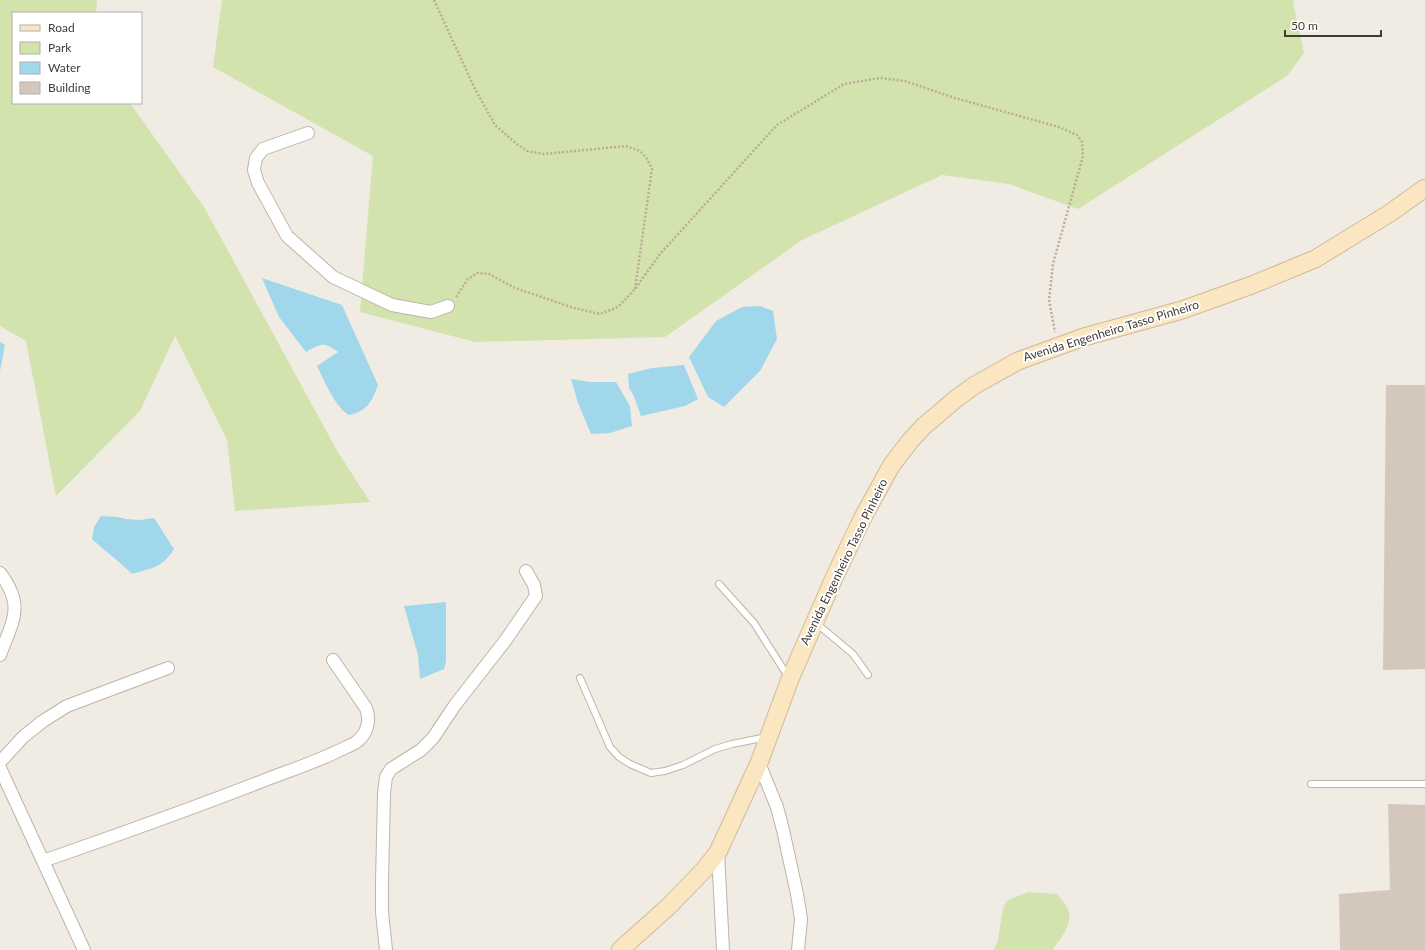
<svg xmlns="http://www.w3.org/2000/svg" width="1425" height="950" font-family="Lato,sans-serif">
	<style>
		.green { fill: #d2e3ad }
		.water { fill: #a1d7eb }
		.building { fill: #d4c8bc }
		.lines { fill: none; stroke-linecap: round; stroke-linejoin: round }
		.service-casing { stroke: #beb4a9; stroke-width: 8 }
		.minor-casing { stroke: #beb4a9; stroke-width: 14 }
		.secondary-casing { stroke: #d1ba97; stroke-width: 19 }
		.path { stroke: #bcab98; stroke-width: 2.5; stroke-dasharray: 2 2; stroke-linecap: butt }
		.service { stroke: #fff; stroke-width: 6 }
		.minor { stroke: #fff; stroke-width: 12 }
		.secondary { stroke: #fbe6c2; stroke-width: 17 }
		.labels { text-anchor: middle; stroke-width: 4; stroke-linejoin: round; paint-order: stroke }
		.street-label { font-size: 12px; fill: #423a34; stroke: #fff }
	</style>
	<rect width="100%" height="100%" fill="#f0ebe3"/>
	<path class="green" d="M0 0H97L96 13H13V103H130L204 207 336 449 370 502 235 511 227 440 175 336 140 411 56 496 26 341 0 326Z
		M222 0H1294L1293 2 1304 53 1287 76 1078 209 1009 184 942 175 802 240 665 337 475 342 360 312 373 156 213 67Z
		M1028 892 1057 894C1060 898 1065 902 1067 907 1075 923 1061 937 1053 950H994L998 940 1003 908 1008 900Z"/>
	<path class="water" d="M262 278 342 305 378 385C372 402 367 411 349 415 335 407 324 380 317 366L338 352C323 341 321 344 306 352L279 317Z
		M760 306 773 311 777 339 760 371 724 407 708 397 689 357 716 321 742 307Z
		M0 342 5 345 0 371Z
		M684 365 698 399 685 406 641 416 633 394 629 388 628 374 652 368Z
		M571 379 590 382H616L630 406 632 426 610 433 591 434 578 403Z
		M101 516 117 517 126 519 140 520 154 518 174 549C162 568 152 568 132 574 119 561 105 551 92 539L94 527Z
		M446 602V661L444 669 420 679 418 655 404 606Z"/>
	<path class="building" d="M1386 385H1425V669L1383 670Z
		M1388 804 1425 805V950H1340L1339 894 1390 890Z"/>
	<g class="lines">
		<defs>
			<path id="service" d="M719 584 754 623 789 678
				M816 623 853 654 868 675
				M580 678 610 747 619 757 630 764 651 773 665 771 683 765 715 749 732 744 767 737
				M1311 784H1425"/>
			<path id="minor" d="M308 133 263 149 256 158 254 170 258 183 287 236 333 277 392 305 431 312 448 306
				M0 573C25 606 13 620 0 655
				M0 762 23 737 43 721 67 706 168 668
				M759 763 777 807 783 830 797 894 801 919 798 950
				M0 768 84 950
				M718 852 723 950
				M43 861C115 836 188 810 260 782 285 772 311 764 336 752 342 749 349 746 355 743 367 735 371 721 366 708L333 660
				M386 950 382 912V882L384 793 386 777 391 769 421 750 433 738 455 705 505 641 536 596 534 585 526 571"/>
			<path id="secondary" d="M620 950 668 907 704 870 718 852 759 763 790 679 834 578 862 519 891 466 910 441 924 426 957 398 975 385 1018 361 1084 337 1182 310 1252 285 1315 259 1390 213 1425 188"/>
		</defs>
		<use href="#service" class="service-casing"/>
		<use href="#minor" class="minor-casing"/>
		<use href="#secondary" class="secondary-casing"/>
		<path class="path" d="M434 0 475 89 495 125 517 144 527 151 544 154 626 146 640 151 647 159 652 169 635 289
			M456 297 468 279 477 273 489 274 515 288 574 308 600 314 618 307 635 289 660 254 777 125 844 84 880 78 905 81 955 98 1059 127 1077 135 1082 142 1083 156 1053 264 1049 300 1055 332"/>
		<use href="#service" class="service"/>
		<use href="#minor" class="minor"/>
		<use href="#secondary" class="secondary"/>
	</g>
	<g class="labels">
		<g class="street-label">
			<text transform="translate(1111 331) rotate(-17)" y="4">Avenida Engenheiro Tasso Pinheiro</text>
			<text transform="translate(844 562) rotate(-64)" y="4">Avenida Engenheiro Tasso Pinheiro</text>
		</g>
	</g>
	<rect x="12" y="12" width="130" height="92" fill="#ffffff" stroke="#b3b0ae"/>
	<rect x="20" y="25" width="20" height="6" fill="#fbe6c2" stroke="#b3b0ae"/>
	<text x="48" y="32" font-size="12" fill="#423a34">Road</text>
	<rect x="20" y="42" width="20" height="12" fill="#d2e3ad" stroke="#b3b0ae"/>
	<text x="48" y="52" font-size="12" fill="#423a34">Park</text>
	<rect x="20" y="62" width="20" height="12" fill="#a1d7eb" stroke="#b3b0ae"/>
	<text x="48" y="72" font-size="12" fill="#423a34">Water</text>
	<rect x="20" y="82" width="20" height="12" fill="#d4c8bc" stroke="#b3b0ae"/>
	<text x="48" y="92" font-size="12" fill="#423a34">Building</text>
	<path d="M1285 30v6h96v-6" fill="none" stroke="#423a34" stroke-width="2"/>
	<text x="1291" y="30" font-size="12" fill="#423a34" stroke="#ffffff" stroke-width="3" paint-order="stroke">50 m</text>
</svg>
